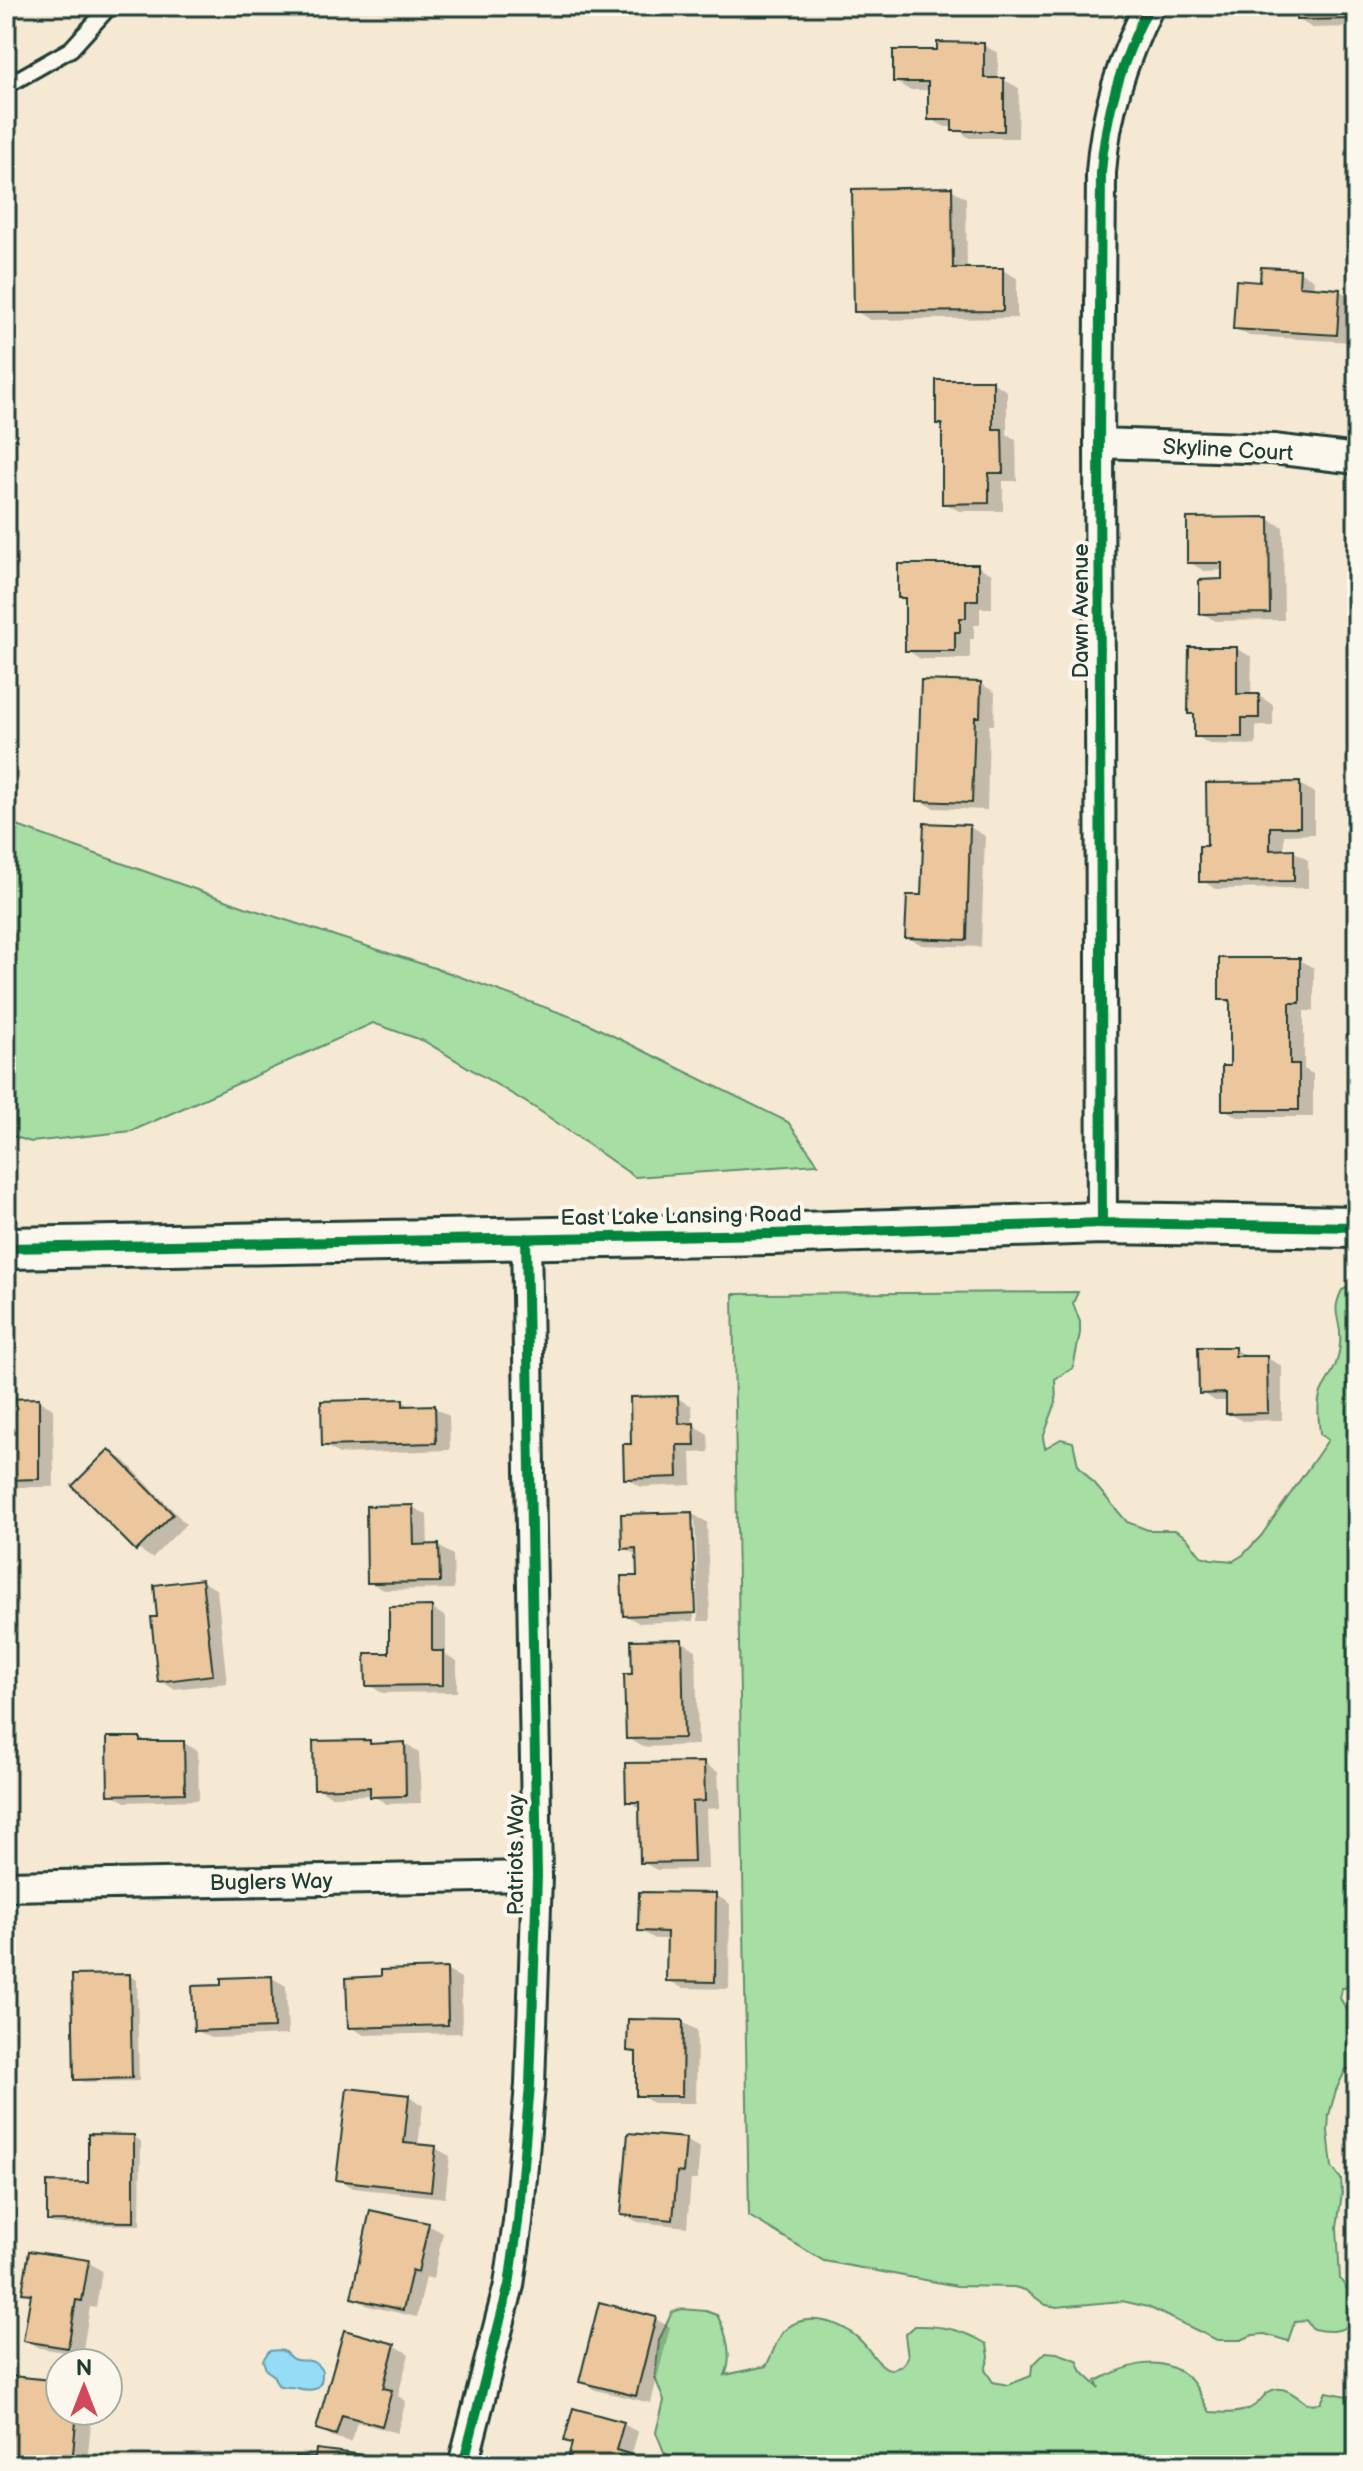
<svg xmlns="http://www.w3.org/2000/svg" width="1363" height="2471" font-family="'Balsamiq Sans',sans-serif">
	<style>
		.green { fill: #a6dea3; stroke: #628e6c; stroke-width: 2 }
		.water { fill: #95dcf7; stroke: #669ca9; stroke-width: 2 }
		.shadow { fill: #0003 }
		.building { fill: #ecc79d; stroke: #1f3d34; stroke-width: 2 }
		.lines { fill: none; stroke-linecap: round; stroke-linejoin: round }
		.service-casing { stroke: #1f3d34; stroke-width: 20 }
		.minor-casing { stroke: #1f3d34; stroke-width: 34 }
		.secondary-casing { stroke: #1f3d34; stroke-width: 46 }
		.service { stroke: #fbf7ec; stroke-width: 14 }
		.minor { stroke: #fbf7ec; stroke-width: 28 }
		.secondary { stroke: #fbf7ec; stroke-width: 40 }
		.cycleway-casing { stroke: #fbf7ec; stroke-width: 15 }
		.cycleway { stroke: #00873e; stroke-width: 10 }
		.labels { text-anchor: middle; stroke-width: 8; stroke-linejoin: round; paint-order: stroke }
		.street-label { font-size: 22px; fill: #1f3d34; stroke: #fbf7ec }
	</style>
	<rect width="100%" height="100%" fill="#f6e9d4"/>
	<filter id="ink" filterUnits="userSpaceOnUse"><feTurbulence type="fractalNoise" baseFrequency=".0125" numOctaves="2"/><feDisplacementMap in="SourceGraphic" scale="16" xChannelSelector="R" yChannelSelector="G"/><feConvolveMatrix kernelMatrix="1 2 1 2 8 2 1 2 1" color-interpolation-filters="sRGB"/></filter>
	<g filter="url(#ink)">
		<path class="green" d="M6 822 245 907 444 971 583 1021 788 1122 818 1164 635 1177 537 1109 424 1041 373 1023 132 1131 31 1142 6 1134Z
			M1357 1283V1987L1342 1988 1340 1998 1357 2027V2070L1346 2069 1336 2090 1329 2115 1328 2131 1332 2167 1341 2179 1342 2193 1337 2227 1340 2279 1354 2298 1357 2320C1343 2332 1331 2333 1313 2329L1306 2320 1295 2321 1288 2341 1265 2334 1253 2335 1241 2340H1217L1148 2307 1122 2301 1057 2307 1046 2305 1025 2290 1014 2287 957 2286 824 2261 749 2216 733 1294 1078 1292 1073 1303 1080 1322V1333L1073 1368 1055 1379 1056 1402 1043 1438 1045 1448 1061 1439 1073 1442 1078 1465 1127 1522 1148 1530H1175L1186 1537 1201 1556 1211 1559 1233 1561 1243 1555 1261 1536 1328 1440 1320 1434C1319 1421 1316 1402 1322 1390 1332 1372 1338 1366 1340 1344 1343 1318 1329 1316 1342 1290Z
			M682 2309 706 2311 717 2315C727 2333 733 2358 725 2375L766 2366C772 2356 776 2341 783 2332 804 2309 843 2322 861 2341 872 2352 877 2365 891 2370L902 2366 908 2357 905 2335 915 2326C942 2325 963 2330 987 2344L989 2357 985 2370 993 2382 1008 2385 1031 2376 1032 2366 1046 2352 1057 2353 1077 2360 1082 2372 1099 2388 1096 2381C1128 2365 1161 2352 1190 2379 1199 2388 1202 2401 1210 2412 1222 2413 1236 2414 1248 2409 1254 2407 1259 2402 1263 2397 1278 2380 1293 2393 1307 2404L1321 2403 1326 2392 1357 2398V2465H677L664 2452 656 2432 664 2401 655 2377 659 2340 672 2312Z"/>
		<path class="water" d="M280 2350 286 2352C297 2370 309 2350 322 2371 323 2391 312 2392 297 2388 290 2386 284 2388 278 2385L273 2375 266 2370 263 2360 269 2351Z"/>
		<path class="shadow" d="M1297 6H1357V27L1312 28 1298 19Z
			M983 45 998 53V80H1004L1019 88 1018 138H969L954 127H945L930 119V90H909L895 81 939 52Z
			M951 189 966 198 967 270H1002L1017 278V318L870 320 856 311Z
			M1299 271 1314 280 1313 289 1340 291 1354 299 1352 342 1249 336 1235 328 1262 284Z
			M992 382 1007 391V434L1016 440 1017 481H1003V511H959L944 503V426L938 423Z
			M1268 519 1283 527 1284 620 1216 621 1201 613 1224 581V570L1204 571 1189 562Z
			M977 566 992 574V608H980V625H974V639H970V659H921L907 650V601L900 597Z
			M1237 649 1252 657 1251 696H1259L1273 705V726H1256V745L1210 744 1196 736V715L1190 712Z
			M981 684 995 692 994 725H989L987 810 934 808 919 800Z
			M1299 784 1314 792V834L1284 835V852L1293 851 1308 860V888L1216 889 1201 880 1209 848Z
			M970 827 985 836 981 947 922 945 907 937 923 897Z
			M1299 960 1314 968V1011H1304V1069L1313 1074V1117H1238L1224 1109 1232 1068V1005L1221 999Z
			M1235 1349 1250 1358H1267L1282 1366V1420L1243 1421 1228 1413V1401H1215L1201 1392Z
			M677 1398 692 1406 693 1425 708 1434 709 1452 691 1453 692 1485 641 1487 626 1478 633 1446Z
			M38 1400 53 1409 54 1487H6V1401Z
			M402 1401 414 1408 434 1407 449 1416 450 1450 339 1454 324 1445Z
			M109 1452 124 1460 186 1524 152 1558 138 1549Z
			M413 1507 427 1515 428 1547 438 1546 453 1555 454 1589 384 1590 369 1582Z
			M692 1514 707 1522 710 1621H698L695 1520H691L694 1621 639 1623 625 1615 639 1578 638 1556 624 1548Z
			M202 1581 217 1590 227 1683 174 1689 160 1681V1619Z
			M431 1608 446 1617V1655L457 1661V1692L382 1693 368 1684Z
			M681 1641 696 1650 698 1745 643 1747 628 1738 634 1676Z
			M140 1739 148 1743H184L198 1751 199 1800 125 1802 110 1793Z
			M370 1742 376 1745 405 1744 419 1753 421 1803 387 1804 371 1795 331 1796 316 1787Z
			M704 1764 718 1772 720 1808 706 1809 708 1869 657 1870 642 1862 641 1809 628 1801Z
			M716 1895 730 1904 729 1989 682 1988 668 1980 669 1939H655L640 1930Z
			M446 1970 461 1978 462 2033 364 2035 350 2027Z
			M130 1976 137 1980 139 2081 83 2082 76 2078Z
			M272 1978 286 1986 288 2035 211 2038 196 2030Z
			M682 2022 697 2030 696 2103H653L638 2094V2055L629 2050Z
			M409 2096 423 2105 418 2146 435 2148 450 2156 445 2198 353 2188 339 2179Z
			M134 2137 141 2141 140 2225 56 2224 49 2220 90 2185Z
			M685 2140 700 2148 697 2180H691L687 2227 638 2222 623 2214Z
			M428 2225 443 2233 433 2279 426 2277 417 2317 368 2306 353 2297Z
			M88 2262 102 2271 96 2308 90 2307 82 2355 40 2348 25 2340 32 2297 25 2292Z
			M655 2319 670 2327 651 2403 595 2390 581 2381Z
			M394 2345 409 2354 398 2396 406 2401 397 2433 357 2422 351 2442 333 2437 319 2428Z
			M60 2383V2411L92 2412 87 2465H20L7 2457Z
			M623 2424 638 2432 631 2457 650 2465H568Z
			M371 2458 384 2465H295L317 2460Z
			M1132 2462H1150L1155 2465H1132Z"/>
		<path class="building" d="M1295 6H1357V19L1296 20Z
			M937 42 984 43V78H1004V131H952V120H928V82H893V50H937Z
			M952 187 953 268H1003V311L854 312 852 189Z
			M1261 267 1300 269 1299 286 1340 289 1337 335 1233 329 1236 280 1260 282Z
			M936 380H993V429H1002L1003 473H989V503L942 504V424H936Z
			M1269 517 1270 613 1199 614V580L1222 579V563H1187V518Z
			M898 564H978V600H966V618H960V632H955V651H905V598H898Z
			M1189 647H1237V694H1259V718H1242V737H1194V714H1188Z
			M921 680 981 682 980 717H975L972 803 917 801Z
			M1300 782V827H1270V850L1294 849V881L1199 882V846H1207L1206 783Z
			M924 823 970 825 967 940 905 938 907 895H921Z
			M1219 958H1300V1003H1290V1064H1299V1110H1222V1066H1230V1000H1219Z
			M1198 1347H1235V1356H1267L1268 1413 1226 1414V1393L1199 1394Z
			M678 1396 679 1424 694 1423 695 1445H677L678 1477 624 1479 623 1444H631L630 1397Z
			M39 1398V1479L6 1480V1399Z
			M403 1399V1406L435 1405 436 1443 322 1446 321 1401Z
			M109 1449 173 1514 136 1551 72 1486Z
			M413 1505 414 1545 439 1544 440 1582 367 1583 366 1506Z
			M692 1512 696 1613 623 1616 621 1576H637L636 1548 622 1549 621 1514Z
			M202 1579 213 1675 158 1682 151 1617H157L154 1585Z
			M432 1606V1651H443V1685L366 1686 365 1653H389V1607Z
			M682 1639 684 1738 626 1739 624 1674H632L631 1640Z
			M107 1737H140V1741H184L185 1793 108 1795Z
			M370 1740V1744L405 1742 406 1796 370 1797V1787L314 1789 313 1741Z
			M704 1762 705 1801 692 1802 694 1862 640 1863 639 1802H626L625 1763Z
			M639 1892 716 1893 715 1982 666 1981 667 1932 638 1931Z
			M447 1968 448 2025 348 2028 346 1978 381 1976V1970Z
			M130 1974 132 2078 74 2080 72 1975Z
			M272 1976 274 2028 194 2031 192 1986 221 1985V1978Z
			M628 2019 683 2020 682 2096H636V2052L627 2051Z
			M347 2088 409 2095 404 2143 436 2146 431 2191 336 2180Z
			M628 2133 686 2138 683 2173 677 2172 673 2220 621 2215Z
			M88 2134 134 2135V2222L47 2221V2182L88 2183Z
			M370 2210 429 2223 418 2272 412 2270 403 2310 351 2298Z
			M29 2251 89 2260 82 2301 76 2300 68 2348 23 2341 31 2294 22 2293Z
			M599 2302 656 2317 636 2396 579 2382Z
			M344 2330 395 2344 383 2388 392 2390 382 2426 342 2415 336 2435 316 2429Z
			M12 2376 60 2381V2411H77L72 2464 6 2458Z
			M573 2408 624 2422 616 2450 639 2457 637 2465H566L572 2443 564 2441Z
			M316 2449 372 2456 371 2465H293L295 2456 315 2458Z"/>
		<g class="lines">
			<defs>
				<path id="service" d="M6 86 71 49 110 6"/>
				<path id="minor" d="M1099 443 1273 449 1357 459
					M1102 1223 1099 443 1101 173C1105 112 1122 61 1149 6
					M6 1886 537 1876
					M463 2465 509 2285 518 2222 530 2085 537 1876 526 1238"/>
				<path id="secondary" d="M6 1248 771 1234 1102 1223 1357 1227"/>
			</defs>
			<use href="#service" class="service-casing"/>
			<use href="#minor" class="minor-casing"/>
			<use href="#secondary" class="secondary-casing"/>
			<use href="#service" class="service"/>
			<use href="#minor" class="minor"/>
			<use href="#secondary" class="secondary"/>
			<defs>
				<path id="cycleway" d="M1102 1223 1099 443 1101 173C1105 112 1122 61 1149 6
					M6 1248 771 1234 1102 1223 1357 1227
					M463 2465 509 2285 518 2222 530 2085 537 1876 526 1238"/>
			</defs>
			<use href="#cycleway" class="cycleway-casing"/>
			<use href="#cycleway" class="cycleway"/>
		</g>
	</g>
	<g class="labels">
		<g class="street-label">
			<text transform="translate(1228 449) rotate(3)" y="8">Skyline Court</text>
			<text transform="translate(1080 611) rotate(-90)" y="8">Dawn Avenue</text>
			<text transform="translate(681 1215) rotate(-1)" y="8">East Lake Lansing Road</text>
			<text transform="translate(515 1855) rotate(-90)" y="8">Patriots Way</text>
			<text transform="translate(271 1881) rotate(-1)" y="8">Buglers Way</text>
		</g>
	</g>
	<rect width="1363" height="2471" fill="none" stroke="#fbf7ec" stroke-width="32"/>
	<rect x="16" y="16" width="1331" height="2439" fill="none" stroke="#1f3d34" stroke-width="3" filter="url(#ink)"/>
	<g transform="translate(84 2387)"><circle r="38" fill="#fbf7ec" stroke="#a3ada2" stroke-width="2"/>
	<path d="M0-6L14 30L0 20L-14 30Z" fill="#d1495b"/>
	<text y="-12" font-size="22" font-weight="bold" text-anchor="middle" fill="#1f3d34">N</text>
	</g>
</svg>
